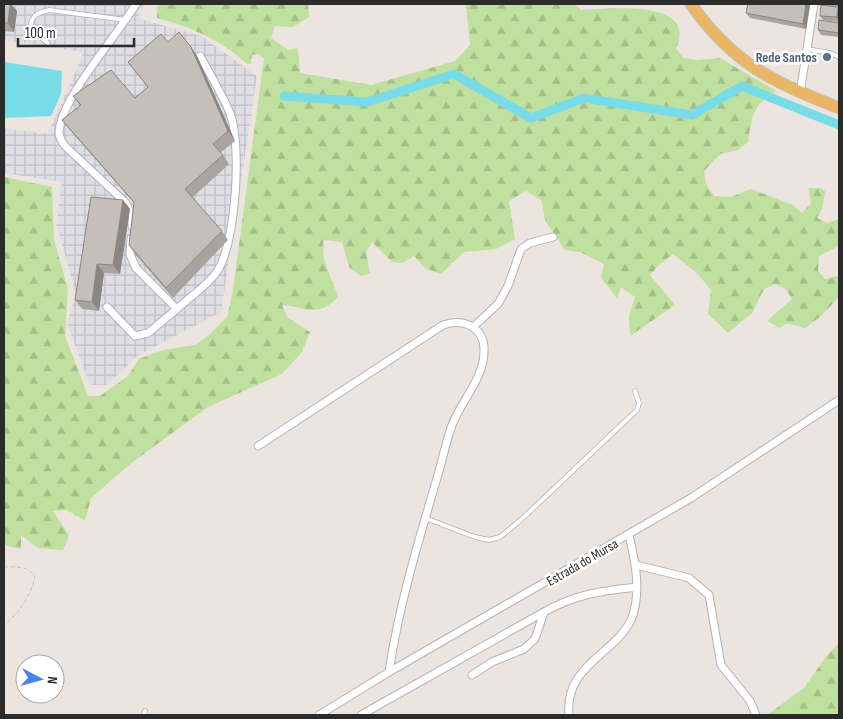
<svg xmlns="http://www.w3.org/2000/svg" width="843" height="719" font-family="'Sofia Sans Condensed',sans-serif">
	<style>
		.industrial { fill: url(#industrial-grid) }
		.forest { fill: url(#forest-firs) }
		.water { fill: #77dce8 }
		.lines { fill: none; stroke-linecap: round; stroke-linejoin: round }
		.canal { stroke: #77dce8; stroke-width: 9 }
		.lane-casing { stroke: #afb3bb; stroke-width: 5.5 }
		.street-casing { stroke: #afb3bb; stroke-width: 9 }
		.primary-casing { stroke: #c4c4c4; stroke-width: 13 }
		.path { stroke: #c4c4c4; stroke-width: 1; stroke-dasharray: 4 2.5; stroke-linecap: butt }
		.lane { stroke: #fff; stroke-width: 4 }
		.street { stroke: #fff; stroke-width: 7 }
		.primary { stroke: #e9b666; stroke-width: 11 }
		.wall { fill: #a9a4a0 }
		.shaded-wall { fill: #8a8682 }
		.building { fill: #c5bfba; stroke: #8a8682 }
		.service-dot { fill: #5c6f8a; stroke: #fff; stroke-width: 2 }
		.labels { text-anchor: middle; stroke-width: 5; stroke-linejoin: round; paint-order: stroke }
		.service-label { font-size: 14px; font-weight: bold; fill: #4e5e75; stroke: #fff; text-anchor: end }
		.street-label { font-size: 14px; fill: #2b2b2b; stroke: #fff }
	</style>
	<defs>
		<pattern id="industrial-grid" width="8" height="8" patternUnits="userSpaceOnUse" patternTransform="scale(1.25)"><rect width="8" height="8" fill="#dfdee5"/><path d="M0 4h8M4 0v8" fill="none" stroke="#c0bfc5"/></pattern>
		<pattern id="forest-firs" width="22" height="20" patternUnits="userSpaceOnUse" patternTransform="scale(1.25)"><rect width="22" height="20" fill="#bfe09e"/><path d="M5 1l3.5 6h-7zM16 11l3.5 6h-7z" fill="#a4c088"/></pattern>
	</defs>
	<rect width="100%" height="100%" fill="#ece4de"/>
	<path class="industrial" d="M4 4H145L137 18 201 36 257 76 221 312 137 356 107 385H90L67 323 76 294 56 223 62 182 4 173V128L48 134 84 52 4 40Z"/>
	<path class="forest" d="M161 4H308L309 17 293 27 275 26 271 38 288 50 298 48 300 73 371 85 455 61 470 45 466 4H575L581 10C614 8 698 0 676 48L683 58 697 60 720 58 776 91C752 107 752 115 748 142L738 150 720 154 704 171 706 184 714 196 731 197 751 189 793 205 802 213 811 203 808 188H820L825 191 822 209 817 218 827 223 839 219V246L819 256 818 271 825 279 839 276V297L821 316 805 328 787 323 780 328 767 321 792 299 786 289 775 284 764 289 752 313 728 333 708 314 711 290 697 273 673 254 658 266 650 275 675 305 630 336 629 316 635 297 621 287 617 298 601 278 604 264 580 252 565 250 545 220 542 201 526 191 509 201 515 239 496 249 464 252 441 274 425 268 414 256 402 263 392 262 372 242 366 252 370 273 361 276 349 267 342 242 323 240 324 260 338 296C319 319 307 307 282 305L288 318 310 332 302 352 282 374 208 407 130 464 91 498 85 521 67 510 53 511 69 536 63 550 38 548 21 535V549L4 545V177L52 187 54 240 68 289 65 336 88 396H100L128 376 139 359 163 350 195 345 209 335 227 317 233 290 264 58 258 54 252 55 251 64H247C221 40 191 27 157 18V7Z
		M839 643V715H767L804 688 827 655Z"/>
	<path class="water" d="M4 62 62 71 61 94 51 116 4 118Z"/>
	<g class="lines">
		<path class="canal" d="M284 96 367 102 454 74 531 118 584 98 692 115 742 86 839 125"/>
		<defs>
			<path id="lane" d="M48 43 30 30C31 16 36 13 49 10L126 20
				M807 49 830 53 839 57
				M425 518 475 537 489 540 500 537 523 518 637 410 639 403 635 391
				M144 715 145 711"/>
			<path id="street" d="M800 93 814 4
				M132 226V217L126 203 65 146C62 142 59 137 59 132 61 98 117 36 136 4
				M107 307 135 336 148 333 177 309 136 268 130 254 131 239
				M177 309C189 297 209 285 218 270 236 241 242 145 230 113 222 94 210 74 200 56
				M474 326 498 304 508 286 521 249 530 243 553 237
				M258 446 443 325C463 318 485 327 484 351 484 381 458 403 450 431 445 446 442 462 437 478 418 543 399 605 389 672
				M636 565 689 578 709 595 721 665 750 701 756 715
				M472 675 492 662 524 649 535 639 544 612C576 594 601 591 637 587
				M319 715 389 672 691 498 839 400
				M361 715 544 612
				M569 715C564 663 620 653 633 615 641 588 635 561 629 535"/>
			<path id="primary" d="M691 4C732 63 774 83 839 108"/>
		</defs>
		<use href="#lane" class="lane-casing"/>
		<use href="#street" class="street-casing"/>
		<use href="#primary" class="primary-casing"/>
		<path class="path" d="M4 567C16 567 28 565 35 577 32 592 18 617 4 624"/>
		<use href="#lane" class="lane"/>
		<use href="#street" class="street"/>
		<use href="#primary" class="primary"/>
	</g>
	<path class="wall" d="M4 4 17 11 14 32 4 31Z
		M810 4 806 29 750 18 746 13Z
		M818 4H839V22L823 20 820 16 821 6Z
		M839 23V37L821 35 818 30Z
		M168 42 191 47 197 56 235 141 221 152 229 164 192 198 222 231 228 240 173 298 135 254 129 245 134 203 69 129 62 120 80 106 73 96 135 98 148 88 128 62Z
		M123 200 130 209 120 274 104 273 99 311 82 309 75 300Z"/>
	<path class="shaded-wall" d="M10 4H11L17 11 14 32 8 23Z
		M806 4H810L806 29 803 24Z
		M838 7 839 9V21L837 17Z
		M191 47 197 56 235 141 228 131Z
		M123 200 130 209 120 274 113 265Z
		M97 264 104 273 99 311 92 302Z"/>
	<path class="building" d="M4 4H10L8 23H4Z
		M748 4H806L803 24 746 13Z
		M821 5 838 7 837 17 820 16Z
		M819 20 839 23V33L818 30Z
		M179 32 191 47 228 131 213 144 223 155 185 189 222 231 166 288 129 245 134 202 62 120 81 105 73 96 111 70 135 98 148 87 128 62 161 34 168 42Z
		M91 197 123 200 113 265 97 264 92 302 75 300Z"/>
	<circle class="service-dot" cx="827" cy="57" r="5"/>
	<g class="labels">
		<g class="service-label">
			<text x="817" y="62">Rede Santos</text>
		</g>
		<g class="street-label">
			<text transform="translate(582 562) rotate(-30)" y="5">Estrada do Mursa</text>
		</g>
	</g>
	<rect width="843" height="719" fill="none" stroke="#2b2b2b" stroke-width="10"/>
	<g transform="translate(40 679) rotate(96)"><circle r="24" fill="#ffffff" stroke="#aaaaaa"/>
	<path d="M0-4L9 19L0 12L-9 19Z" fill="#4881f0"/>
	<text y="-8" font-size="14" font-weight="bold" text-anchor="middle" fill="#2b2b2b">N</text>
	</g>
	<path d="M18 38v8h116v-8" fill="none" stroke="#2b2b2b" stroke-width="2.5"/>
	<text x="25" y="38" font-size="15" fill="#2b2b2b" stroke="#ffffff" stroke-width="4" paint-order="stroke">100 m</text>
</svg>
